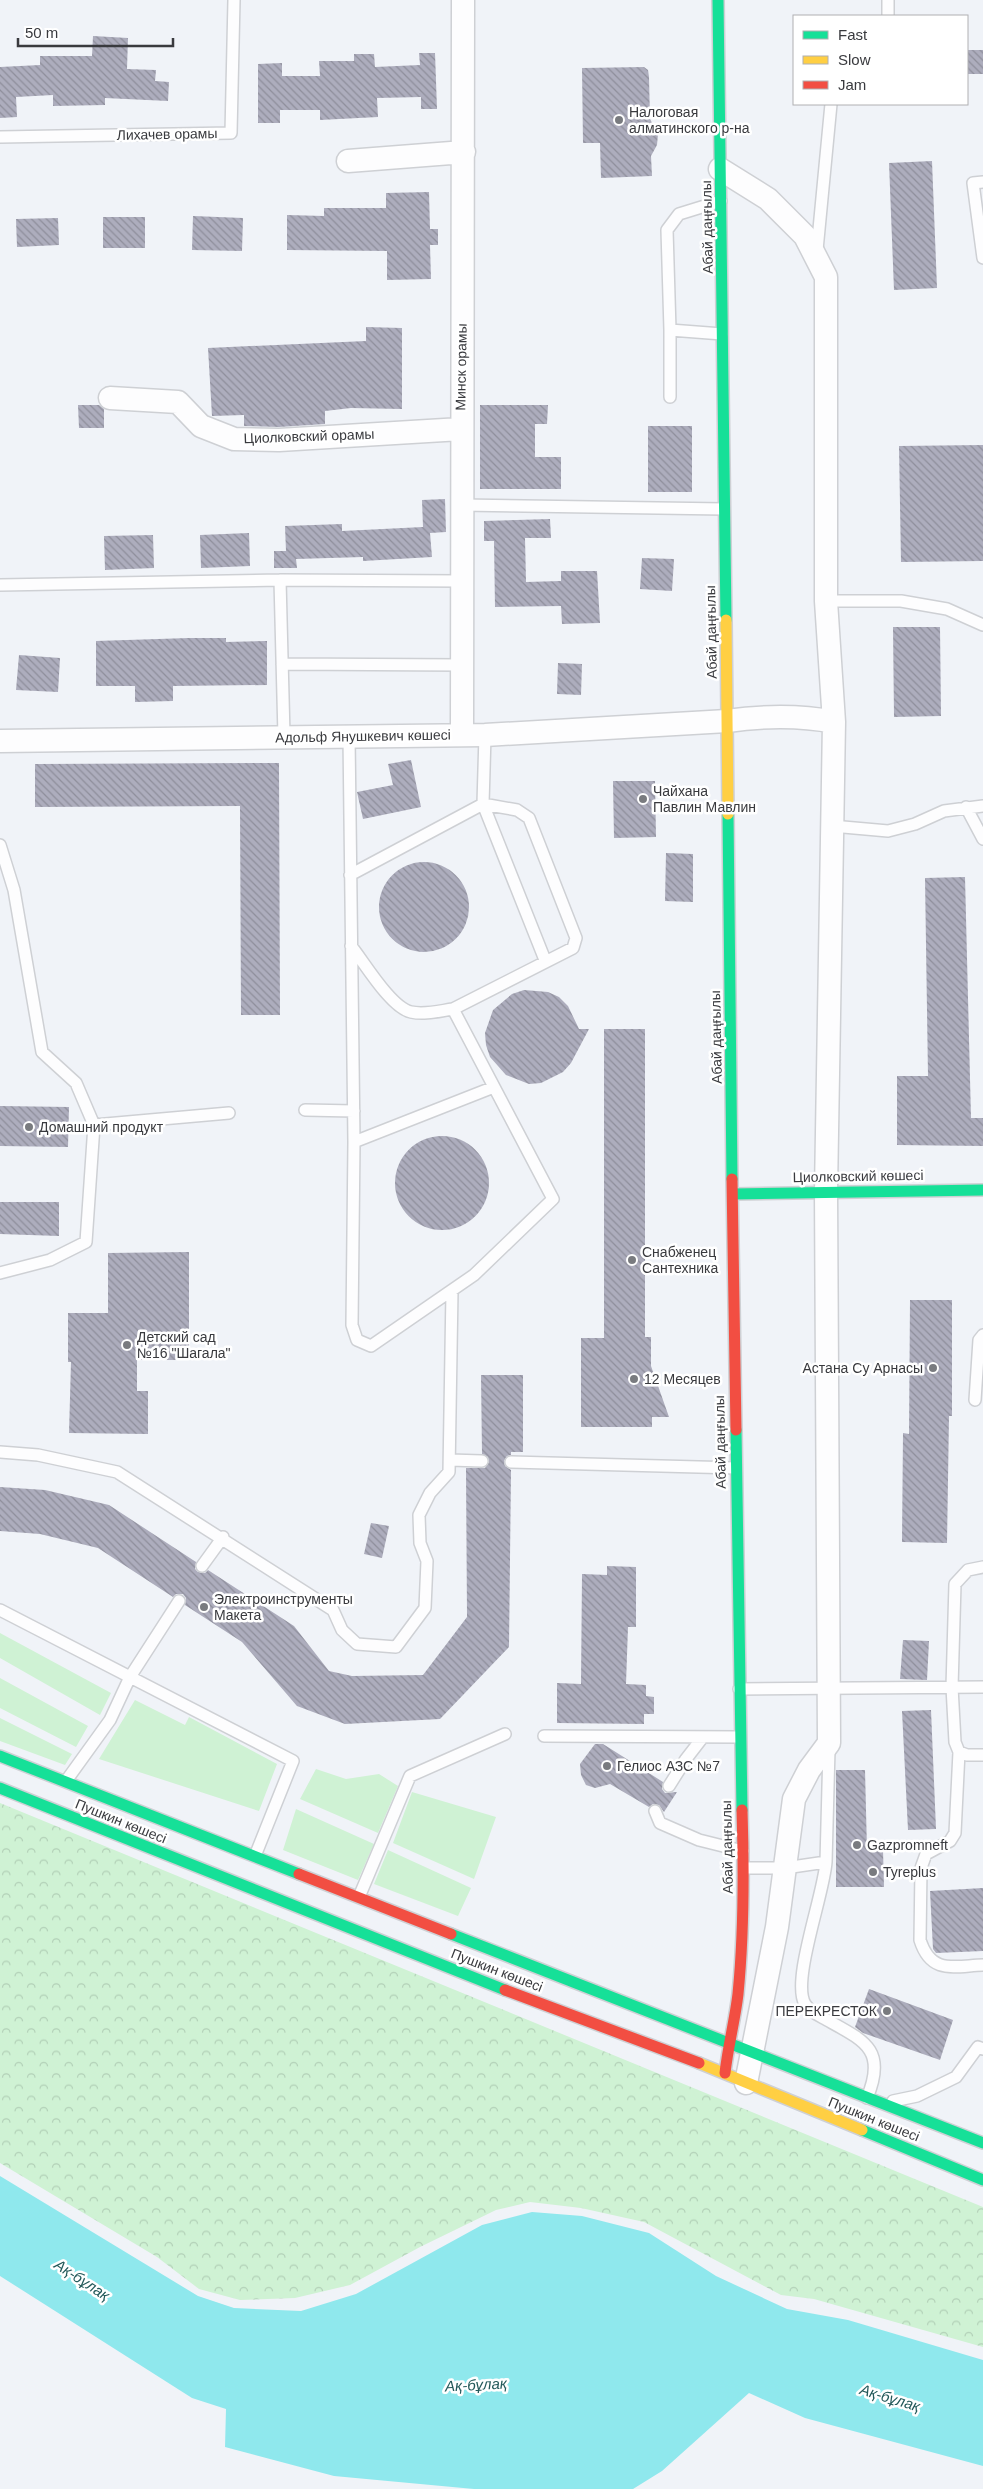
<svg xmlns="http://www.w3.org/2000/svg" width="983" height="2489" font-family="Arial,sans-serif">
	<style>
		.grass { fill: #cff2d4 }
		.park { fill: url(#park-crowns) }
		.water { fill: #8fe8ed }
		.building { fill: url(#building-back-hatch) }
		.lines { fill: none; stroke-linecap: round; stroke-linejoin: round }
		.lane-casing { stroke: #ced0d4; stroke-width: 14 }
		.street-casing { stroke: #ced0d4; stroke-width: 25 }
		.fast-casing { stroke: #ced0d4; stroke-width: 14 }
		.slow-casing { stroke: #ced0d4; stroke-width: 14 }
		.jam-casing { stroke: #ced0d4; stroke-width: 14 }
		.lane { stroke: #fdfdfe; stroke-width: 11 }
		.street { stroke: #fdfdfe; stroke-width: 22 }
		.fast { stroke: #16e098; stroke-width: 11 }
		.slow { stroke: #ffcf43; stroke-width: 11 }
		.jam { stroke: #f24e42; stroke-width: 11 }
		.poi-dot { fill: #797b7f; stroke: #fff; stroke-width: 2 }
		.labels { text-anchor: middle; stroke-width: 5; stroke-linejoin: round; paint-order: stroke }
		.poi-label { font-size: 14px; fill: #393a3e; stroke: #fff; text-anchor: start }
		.street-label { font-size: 14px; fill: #393a3e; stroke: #fff }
		.water-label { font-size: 15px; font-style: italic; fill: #23595a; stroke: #fff }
	</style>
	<defs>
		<pattern id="park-crowns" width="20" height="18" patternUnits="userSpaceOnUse" patternTransform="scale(1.25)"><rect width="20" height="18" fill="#cff2d4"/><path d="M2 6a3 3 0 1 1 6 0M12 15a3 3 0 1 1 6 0" fill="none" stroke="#b2d0b7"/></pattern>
		<pattern id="building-back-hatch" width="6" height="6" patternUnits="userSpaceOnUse" patternTransform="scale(1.25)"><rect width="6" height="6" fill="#adadbd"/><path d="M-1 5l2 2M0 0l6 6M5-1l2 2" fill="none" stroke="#8e8e9b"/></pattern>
	</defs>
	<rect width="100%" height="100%" fill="#f0f3f8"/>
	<path class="grass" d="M0 1633 111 1693 100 1715 0 1658Z
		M0 1678 88 1726 76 1747 0 1708Z
		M135 1700 185 1725 189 1717 277 1764 259 1811 99 1759Z
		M0 1718 72 1754 65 1765 0 1741Z
		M316 1769 346 1779 379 1774 398 1786 378 1833 300 1799Z
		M412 1792 496 1817 474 1879 393 1843Z
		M296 1809 374 1844 358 1880 283 1850Z
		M388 1850 471 1888 458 1916 374 1884Z"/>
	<path class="park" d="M0 1803 983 2207V2347L814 2299 781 2295 644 2222 581 2208 530 2202 496 2210 420 2247 350 2285 295 2298 240 2300 199 2289 157 2257 0 2163Z"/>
	<path class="water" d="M0 2176 198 2296 234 2308 301 2311 356 2294 482 2225 532 2212 582 2216 649 2233 716 2276 787 2309 848 2320 983 2360V2466L805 2418 749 2393 662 2471 633 2489H474L334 2476 225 2447 226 2409 192 2398 0 2276Z"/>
	<path class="building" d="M93 36 128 38 127 69 156 70 155 81 169 82 168 101 105 98V105L53 106V95L16 97 17 117 0 118V67L40 65V56H92Z
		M967 50H983V74H967Z
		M419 53H435L437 109H421V97L377 98 378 117 320 120V110H280V123H258V64L282 63V76H320L319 61H354V54H374L375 67 420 65Z
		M644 67 648 70 649 77 650 119 658 134 657 145 651 156 652 176 601 178 600 143H583L582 68Z
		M932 161 937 288 894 290 889 163Z
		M429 192 430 229H438V245H430L431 279 387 280V251L287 250V215L324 216V208H386V193Z
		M193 216 243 218 242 251 192 250Z
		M103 217H145V248H103Z
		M58 218 59 245 17 247 16 219Z
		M366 327 402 328V409L351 408 325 411V424L279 427 244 426V415L212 416 208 348 366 341Z
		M78 405H99L104 409V428H79Z
		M480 405H548L547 424H535V457H561V489H480Z
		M648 426H692V492H648Z
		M983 445V561L901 562 899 446Z
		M445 499 446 532 430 533 432 557 363 561V557L296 559 297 568H274V551H286L285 526 342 524V531L423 527 422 500Z
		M550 519 551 538H525L526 582 561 581V571H597L600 623 562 624 561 606 495 607 494 541H484V521Z
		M249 533 250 566 201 568 200 535Z
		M153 535 154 568 105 570 104 536Z
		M642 558 674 559 672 591 640 589Z
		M893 627H940L941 716 894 717Z
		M189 638H226V642L267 641V685L173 686V701L135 702V686H96V641Z
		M19 655 60 658 58 692 16 690Z
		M558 663 582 664 581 695 557 694Z
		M411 760 421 807 363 819 357 792 393 785 388 764Z
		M279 763 280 1015H241L240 806 35 807V764Z
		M613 781H655L656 837 614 838Z
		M666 853 693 854V902L665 901Z
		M379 907a45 45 0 1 1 90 0a45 45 0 1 1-90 0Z
		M965 877 971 1118H983V1146L897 1145V1076H928L925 878Z
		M524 990 548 992 559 997 568 1006 579 1029H589L571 1063 563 1072 541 1083 529 1084 506 1075 490 1057 486 1045 485 1033 493 1010 512 994Z
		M604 1029H645V1337H651V1366L669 1417H652V1427H581V1338H604Z
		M0 1106 69 1107 68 1147 0 1146Z
		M395 1183a47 47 0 1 1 94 0a47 47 0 1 1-94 0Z
		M0 1202H59V1236L0 1234Z
		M189 1252V1360H137V1391H148V1434L69 1433 71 1362H68V1313H108V1253Z
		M910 1300H952V1416H949L947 1543 902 1542 903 1433 909 1434Z
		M481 1375H523V1452H511V1455L507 1456 504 1461 505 1466 511 1470 509 1647 440 1719 345 1724 297 1706 242 1642 185 1605 186 1598 183 1594H176L173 1597 98 1548 40 1534 0 1531V1487L45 1490 109 1505 196 1562 195 1569 198 1572 205 1573 208 1570 294 1626 329 1671 352 1676 423 1675 467 1617 466 1468H485L489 1462 488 1457 482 1454Z
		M371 1523 389 1526 382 1558 364 1554Z
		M607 1566 636 1567V1627H628L626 1684 646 1685V1696L654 1697V1714H644V1724L557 1723V1683L581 1684 582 1574 607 1575Z
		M903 1640 929 1641 927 1680 900 1679Z
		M931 1710 936 1829 908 1830 902 1711Z
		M595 1744H603L663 1782 662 1789 665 1793 677 1792 664 1812 659 1805 653 1804 649 1807 610 1784 595 1788 586 1785 581 1775 580 1764Z
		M836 1770H865L867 1850H883L884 1887H836Z
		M983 1888V1951L936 1953 933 1949 930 1891Z
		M869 1989 953 2020 940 2060 863 2033 855 2027Z"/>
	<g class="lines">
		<defs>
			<path id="lane" d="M888 0V16
				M0 137 231 133 234 0
				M983 182 973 183 983 258
				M721 201 679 214 667 230 670 330 722 334
				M817 250 831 104
				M670 330V397
				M461 505 724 509
				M280 580 284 736
				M0 585 280 580 461 581
				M826 601H901L947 609 983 625
				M282 664 462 665
				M349 736 354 1142 352 1325 357 1340 371 1346 474 1275 553 1199 453 1009 573 948 576 938 529 818 517 810 483 804 485 735
				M966 807 983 839
				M832 826 888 831 915 824 944 811 983 806
				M0 845 14 890 42 1052 76 1083 94 1125 86 1242 50 1260 0 1273
				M350 875 483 804 545 960
				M351 946C364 962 391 1008 411 1012 425 1015 439 1011 453 1009
				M305 1110 354 1111
				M94 1125 229 1113
				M354 1142 494 1087
				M975 1400 979 1340 983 1335
				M0 1452 38 1455 117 1472 333 1610 342 1630 357 1644 396 1647 425 1608 427 1561 420 1543 419 1515 430 1493 449 1472 452 1291
				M450 1460 482 1461
				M511 1462 736 1468
				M202 1566 223 1537
				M983 1567 968 1570 955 1584 952 1687 955 1742 959 1752 967 1755H983
				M0 1610 293 1761 255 1856
				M739 1689 983 1687
				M544 1736 739 1737
				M959 1752 955 1833 950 1841 926 1854 921 1868 920 1940C931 1975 954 1966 983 1965
				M66 1781 110 1720 130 1677 179 1601
				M669 1786 686 1759 703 1737
				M655 1811 660 1823 699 1840 743 1851
				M826 1862 829 1749
				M744 1868H785L826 1862C824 1894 791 1981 805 2004 810 2012 820 2016 827 2020 865 2041 887 2050 867 2098
				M359 1897 410 1776 505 1734
				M893 2101 917 2096 956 2077 978 2047 983 2049"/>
			<path id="street" d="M348 161 464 152
				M720 169 768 199 805 236 826 277V601L834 722 826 1191 829 1743 809 1770 794 1799 777 1927 746 2083
				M110 398 178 402 201 426 234 439 279 440 461 429
				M462 734 463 0
				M0 741 485 735 727 721C763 716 798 715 834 722"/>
			<path id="fast" d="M718 0 726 620
				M728 814 732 1179
				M733 1194 983 1190
				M736 1430 742 1810
				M0 1756 299 1874
				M0 1788 505 1990
				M451 1934 983 2143
				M862 2130 983 2180"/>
			<path id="slow" d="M726 620 728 814
				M699 2063 862 2130"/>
			<path id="jam" d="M732 1179 736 1430
				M299 1874 451 1934
				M505 1990 699 2063
				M725 2073C728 2046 735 2020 738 1994 744 1933 744 1871 742 1810"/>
		</defs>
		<use href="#lane" class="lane-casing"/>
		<use href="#street" class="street-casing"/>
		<use href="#fast" class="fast-casing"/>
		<use href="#slow" class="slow-casing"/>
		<use href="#jam" class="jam-casing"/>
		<use href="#lane" class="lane"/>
		<use href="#street" class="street"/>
		<use href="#fast" class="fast"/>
		<use href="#slow" class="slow"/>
		<use href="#jam" class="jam"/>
	</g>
	<g class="poi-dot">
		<circle cx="619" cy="120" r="5"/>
		<circle cx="643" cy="799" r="5"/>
		<circle cx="29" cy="1127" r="5"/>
		<circle cx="632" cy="1260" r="5"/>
		<circle cx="127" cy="1345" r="5"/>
		<circle cx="933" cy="1368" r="5"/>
		<circle cx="634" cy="1379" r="5"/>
		<circle cx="204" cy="1607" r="5"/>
		<circle cx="607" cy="1766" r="5"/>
		<circle cx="857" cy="1845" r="5"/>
		<circle cx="873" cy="1872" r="5"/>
		<circle cx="887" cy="2011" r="5"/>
	</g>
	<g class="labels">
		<g class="poi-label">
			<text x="629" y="117">Налоговая<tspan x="629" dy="16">алматинского р-на</tspan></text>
			<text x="653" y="796">Чайхана<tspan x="653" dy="16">Павлин Мавлин</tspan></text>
			<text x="39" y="1132">Домашний продукт</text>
			<text x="642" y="1257">Снабженец<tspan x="642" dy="16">Сантехника</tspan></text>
			<text x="137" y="1342">Детский сад<tspan x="137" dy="16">№16 "Шагала"</tspan></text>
			<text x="923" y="1373" text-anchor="end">Астана Су Арнасы</text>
			<text x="644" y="1384">12 Месяцев</text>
			<text x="214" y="1604">Электроинструменты<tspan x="214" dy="16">Макета</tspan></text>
			<text x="617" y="1771">Гелиос АЗС №7</text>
			<text x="867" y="1850">Gazpromneft</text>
			<text x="883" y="1877">Tyreplus</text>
			<text x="877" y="2016" text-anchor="end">ПЕРЕКРЕСТОК</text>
		</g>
		<g class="street-label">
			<text transform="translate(167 134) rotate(-1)" y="5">Лихачев орамы</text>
			<text transform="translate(707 227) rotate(-91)" y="5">Абай даңғылы</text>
			<text transform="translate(461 367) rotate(-89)" y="5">Минск орамы</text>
			<text transform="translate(309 436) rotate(-2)" y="5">Циолковский орамы</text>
			<text transform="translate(711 632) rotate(-91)" y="5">Абай даңғылы</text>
			<text transform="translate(363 736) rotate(-1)" y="5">Адольф Янушкевич көшесі</text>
			<text transform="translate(716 1037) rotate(-91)" y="5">Абай даңғылы</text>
			<text transform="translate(858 1176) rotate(-1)" y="5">Циолковский көшесі</text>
			<text transform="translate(720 1442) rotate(-91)" y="5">Абай даңғылы</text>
			<text transform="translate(121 1821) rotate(22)" y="5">Пушкин көшесі</text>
			<text transform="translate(727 1847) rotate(-91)" y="5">Абай даңғылы</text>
			<text transform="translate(497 1970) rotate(21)" y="5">Пушкин көшесі</text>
			<text transform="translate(874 2119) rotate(22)" y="5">Пушкин көшесі</text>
		</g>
		<g class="water-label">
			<text transform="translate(82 2280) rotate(33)" y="5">Ақ-бұлақ</text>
			<text transform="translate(476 2385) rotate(-3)" y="5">Ақ-бұлақ</text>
			<text transform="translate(890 2398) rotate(17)" y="5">Ақ-бұлақ</text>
		</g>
	</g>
	<rect x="793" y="15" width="175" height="90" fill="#ffffff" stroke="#b0b0b2"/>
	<rect x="803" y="31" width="25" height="8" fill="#16e098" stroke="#b0b0b2"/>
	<text x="838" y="40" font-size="15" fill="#393a3e">Fast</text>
	<rect x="803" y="56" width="25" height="8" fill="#ffcf43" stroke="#b0b0b2"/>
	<text x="838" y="65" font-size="15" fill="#393a3e">Slow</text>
	<rect x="803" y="81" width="25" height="8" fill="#f24e42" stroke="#b0b0b2"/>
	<text x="838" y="90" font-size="15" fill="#393a3e">Jam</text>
	<path d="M18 38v8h155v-8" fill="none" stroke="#393a3e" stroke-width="2.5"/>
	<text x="25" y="38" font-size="15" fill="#393a3e" stroke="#ffffff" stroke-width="4" paint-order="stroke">50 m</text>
</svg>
